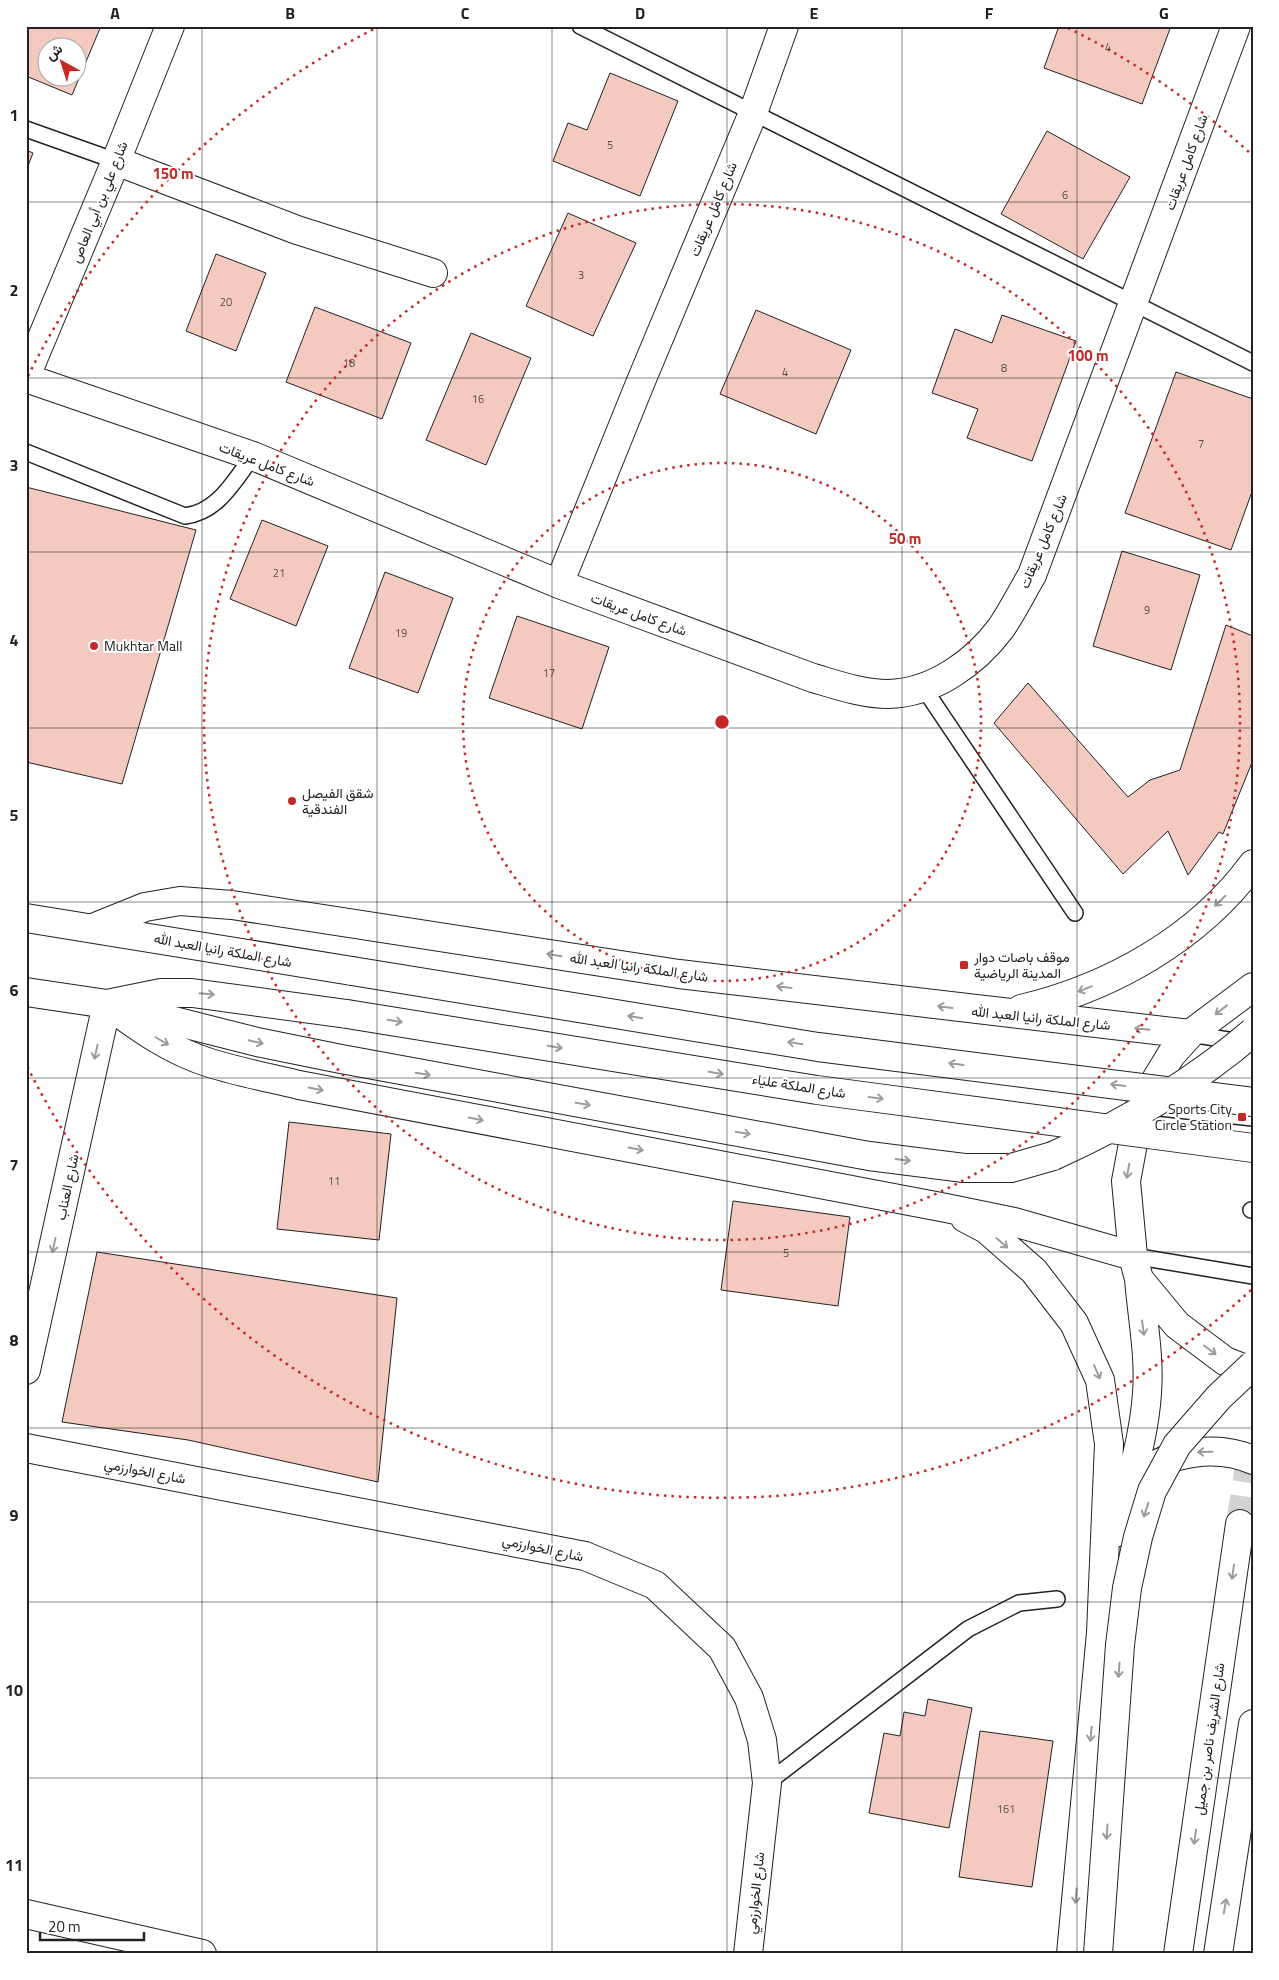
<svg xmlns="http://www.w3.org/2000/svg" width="1279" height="1980" font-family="'Titillium Web',Vazirmatn,sans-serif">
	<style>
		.building { fill: #f3c9c0; stroke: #222; fill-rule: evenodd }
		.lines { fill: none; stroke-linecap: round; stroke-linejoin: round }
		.trunk-tunnel { stroke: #d3d3d3; stroke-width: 28; stroke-dasharray: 28 14; stroke-linecap: butt }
		.service-casing { stroke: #222; stroke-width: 18 }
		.minor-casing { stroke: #222; stroke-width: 30 }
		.tertiary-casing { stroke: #222; stroke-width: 30 }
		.secondary-casing { stroke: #222; stroke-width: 30 }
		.primary-casing { stroke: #222; stroke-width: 30 }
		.trunk-casing { stroke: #222; stroke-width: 30 }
		.service { stroke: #fff; stroke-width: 15 }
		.minor { stroke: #fff; stroke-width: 28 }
		.tertiary { stroke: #fff; stroke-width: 28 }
		.secondary { stroke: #fff; stroke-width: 28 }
		.primary { stroke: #fff; stroke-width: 28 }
		.trunk { stroke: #fff; stroke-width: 28 }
		.primary-bridge-casing { stroke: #222; stroke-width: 30; stroke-linecap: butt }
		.trunk-bridge-casing { stroke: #222; stroke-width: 30; stroke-linecap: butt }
		.primary-bridge { stroke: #fff; stroke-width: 28 }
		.trunk-bridge { stroke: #fff; stroke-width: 28 }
		.oneway { stroke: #9c9c9c }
		.grid { fill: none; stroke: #222; stroke-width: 1; stroke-opacity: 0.55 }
		.ring { fill: none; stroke: #c62828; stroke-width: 2.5; stroke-dasharray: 2.5 5 }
		.poi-dot { fill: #c62828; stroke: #fff; stroke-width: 2 }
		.labels { text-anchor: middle; stroke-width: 4; stroke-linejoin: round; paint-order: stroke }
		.number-label { font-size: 11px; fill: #564c4a }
		.street-label { font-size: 14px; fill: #222; stroke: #fff }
		.poi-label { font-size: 14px; fill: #222; stroke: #fff; text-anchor: start }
		.centre { fill: #c62828; stroke: #fff; stroke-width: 2.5 }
		.ring-label { font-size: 15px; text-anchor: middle; font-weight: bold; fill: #c62828; stroke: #fff; stroke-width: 4; stroke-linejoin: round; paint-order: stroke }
		.neatline { fill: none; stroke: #222; stroke-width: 2 }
		.grid-label { font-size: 16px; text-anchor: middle; font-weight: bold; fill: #222 }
	</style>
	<rect width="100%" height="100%" fill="#fff"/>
	<path class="building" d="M26 26H101L72 95 26 76ZM48 48H78V78H48Z
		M1059 26H1171L1142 104 1044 68Z
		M610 73 678 101 640 196 553 161 568 123 587 130Z
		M1047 131 1130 177 1083 259 1001 214Z
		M26 150 33 153 26 171Z
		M568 213 636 243 593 336 526 306Z
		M216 254 266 273 236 351 186 331Z
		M315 307 411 343 382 419 286 382Z
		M756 310 851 350 816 434 720 394Z
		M1002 315 1076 341 1032 461 967 438 978 409 932 393 955 329 992 343Z
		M471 333 531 358 486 465 426 440Z
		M1176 372 1253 399V489L1231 550 1125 513Z
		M26 487 196 530 122 784 26 762Z
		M262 520 328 546 296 626 230 599Z
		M1122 551 1200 575 1171 670 1093 646Z
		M385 572 453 598 418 693 349 668Z
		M517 616 609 647 582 729 489 698Z
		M1226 625 1253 636V760L1223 834 1219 832 1188 875 1168 831 1123 874 994 723 1028 683 1128 797 1150 780 1180 770Z
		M289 1122 391 1134 379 1240 277 1229Z
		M733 1201 850 1217 838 1306 721 1290Z
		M97 1252 397 1298 378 1482 188 1440 62 1422Z
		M928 1699 972 1708 949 1828 869 1813 884 1733 900 1736 904 1712 925 1716Z
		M980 1731 1053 1741 1032 1887 959 1877Z"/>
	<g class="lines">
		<path class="trunk-tunnel" d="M1240 1524 1253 1441"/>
		<defs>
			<path id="service" d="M580 26 1253 363
				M26 129 116 161
				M26 452 185 516C218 512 234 481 253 456
				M923 687 1075 913
				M1190 1034 1241 1042
				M1150 1107 1253 1118
				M1251 1210H1253
				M1133 1256 1253 1276
				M767 1783 968 1629 1019 1603 1057 1599"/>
			<path id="minor" d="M116 161 297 230 433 273
				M26 376 116 161 170 26
				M26 1370 107 1004
				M26 1448 585 1556 655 1585 722 1648 749 1698 762 1740 767 1783 748 1954
				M26 1914 202 1954"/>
			<path id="tertiary" d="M26 378 253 456 559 584 813 678C837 685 863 694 888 694 933 693 975 663 1001 628 1012 612 1022 592 1032 575L1236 26
				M559 584 639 386 753 113 784 26"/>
			<path id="secondary" d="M93 928 145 907 180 901 232 905 679 974 1190 1034
				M1253 987 1190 1034 1171 1055 1140 1106 1126 1181 1133 1256 1139 1279 1177 1325 1225 1361 1253 1372
				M107 1004C139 1028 171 1051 210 1063 239 1072 270 1078 299 1085L946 1208 1014 1222 1133 1256
				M1021 1009C1110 988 1198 939 1253 864
				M965 1218 986 1229 1034 1271 1074 1323 1100 1380 1109 1444 1101 1633 1071 1954
				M1153 1466C1183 1450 1221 1446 1253 1460
				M1119 1532C1128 1486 1144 1440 1147 1393 1150 1356 1142 1317 1139 1279"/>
			<path id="primary" d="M26 918 352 971
				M26 992 107 1004 161 993H192L347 1014"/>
			<path id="trunk" d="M107 1004 257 1042 341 1059 869 1156 964 1168H1011L1053 1156
				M1178 1954 1240 1524
				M1218 1954 1253 1724"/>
		</defs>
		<use href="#service" class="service-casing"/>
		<use href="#minor" class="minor-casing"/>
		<use href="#tertiary" class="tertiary-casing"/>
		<use href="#secondary" class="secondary-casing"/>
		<use href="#primary" class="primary-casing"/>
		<use href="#trunk" class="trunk-casing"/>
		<use href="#service" class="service"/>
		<use href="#minor" class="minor"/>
		<use href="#tertiary" class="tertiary"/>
		<use href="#secondary" class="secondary"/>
		<use href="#primary" class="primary"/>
		<use href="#trunk" class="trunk"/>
		<defs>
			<path id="primary-bridge" d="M352 971 818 1047 1253 1102
				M347 1014 817 1090 1253 1148"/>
			<path id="trunk-bridge" d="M1053 1156C1126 1123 1192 1084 1253 1032
				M1098 1954 1120 1645 1127 1588 1138 1537 1152 1491 1177 1445 1219 1397 1253 1365"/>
		</defs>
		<use href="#primary-bridge" class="primary-bridge-casing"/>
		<use href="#trunk-bridge" class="trunk-bridge-casing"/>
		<use href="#primary-bridge" class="primary-bridge"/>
		<use href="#trunk-bridge" class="trunk-bridge"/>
	</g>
	<defs><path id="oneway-shaft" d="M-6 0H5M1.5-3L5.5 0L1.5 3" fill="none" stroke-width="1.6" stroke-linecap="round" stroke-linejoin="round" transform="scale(1.25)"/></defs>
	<g class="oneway">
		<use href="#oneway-shaft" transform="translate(1220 901) rotate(135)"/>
		<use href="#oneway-shaft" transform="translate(554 955) rotate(-171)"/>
		<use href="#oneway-shaft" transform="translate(784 987) rotate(-173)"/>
		<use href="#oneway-shaft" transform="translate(1085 989) rotate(158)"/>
		<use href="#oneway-shaft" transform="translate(207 994) rotate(5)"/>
		<use href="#oneway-shaft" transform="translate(945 1007) rotate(-173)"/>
		<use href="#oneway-shaft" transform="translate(1221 1010) rotate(142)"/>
		<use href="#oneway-shaft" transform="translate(635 1017) rotate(-171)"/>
		<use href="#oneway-shaft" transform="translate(395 1021) rotate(9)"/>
		<use href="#oneway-shaft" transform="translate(1142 1029) rotate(-174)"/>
		<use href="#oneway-shaft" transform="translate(162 1041) rotate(30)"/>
		<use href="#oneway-shaft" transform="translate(256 1042) rotate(13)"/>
		<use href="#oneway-shaft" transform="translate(795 1043) rotate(-171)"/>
		<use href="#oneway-shaft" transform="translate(555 1047) rotate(9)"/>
		<use href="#oneway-shaft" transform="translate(96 1052) rotate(102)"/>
		<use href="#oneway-shaft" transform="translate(956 1064) rotate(-173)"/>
		<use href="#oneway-shaft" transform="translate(716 1073) rotate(9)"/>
		<use href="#oneway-shaft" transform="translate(423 1074) rotate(10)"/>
		<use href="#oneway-shaft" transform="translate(1118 1085) rotate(-173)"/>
		<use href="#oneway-shaft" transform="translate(316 1089) rotate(11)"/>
		<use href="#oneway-shaft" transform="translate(876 1098) rotate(8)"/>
		<use href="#oneway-shaft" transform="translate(583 1104) rotate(10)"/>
		<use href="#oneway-shaft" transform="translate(476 1119) rotate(11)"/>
		<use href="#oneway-shaft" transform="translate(743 1133) rotate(10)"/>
		<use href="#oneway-shaft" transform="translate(636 1149) rotate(11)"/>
		<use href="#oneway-shaft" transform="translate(903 1160) rotate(7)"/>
		<use href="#oneway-shaft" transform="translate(1128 1171) rotate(100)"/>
		<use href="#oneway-shaft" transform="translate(1002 1243) rotate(41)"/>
		<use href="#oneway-shaft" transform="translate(54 1245) rotate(102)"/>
		<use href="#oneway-shaft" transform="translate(1143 1328) rotate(83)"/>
		<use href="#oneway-shaft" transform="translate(1210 1350) rotate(37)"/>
		<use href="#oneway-shaft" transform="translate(1097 1372) rotate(66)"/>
		<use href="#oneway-shaft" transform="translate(1205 1452) rotate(179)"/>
		<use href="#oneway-shaft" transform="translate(1146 1510) rotate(108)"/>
		<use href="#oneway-shaft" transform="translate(1233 1572) rotate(98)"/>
		<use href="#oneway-shaft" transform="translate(1119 1670) rotate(94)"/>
		<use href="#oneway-shaft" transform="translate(1091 1734) rotate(95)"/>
		<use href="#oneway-shaft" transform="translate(1107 1832) rotate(94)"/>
		<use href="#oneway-shaft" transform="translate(1195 1837) rotate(98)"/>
		<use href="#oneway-shaft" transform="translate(1076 1896) rotate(95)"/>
		<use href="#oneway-shaft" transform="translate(1225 1906) rotate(-81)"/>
	</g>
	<path class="grid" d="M202 26V1954M377 26V1954M552 26V1954M727 26V1954M902 26V1954M1077 26V1954M26 202H1253M26 378H1253M26 552H1253M26 728H1253M26 902H1253M26 1078H1253M26 1252H1253M26 1428H1253M26 1602H1253M26 1778H1253"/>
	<g class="ring">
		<circle cx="722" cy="722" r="259"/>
		<circle cx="722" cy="722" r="518"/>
		<path d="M1251 1290A776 776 0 0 1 28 1068M28 376A776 776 0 0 1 376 28M1068 28A776 776 0 0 1 1251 154"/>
	</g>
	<g class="poi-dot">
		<circle cx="94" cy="646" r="5"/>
		<circle cx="292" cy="801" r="5"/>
		<rect x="959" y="960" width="10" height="10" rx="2.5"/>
		<rect x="1237" y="1112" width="10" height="10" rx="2.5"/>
	</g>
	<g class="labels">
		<g class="number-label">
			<text x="1108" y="51">4</text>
			<text x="610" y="149">5</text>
			<text x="1065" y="199">6</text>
			<text x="581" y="279">3</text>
			<text x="226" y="306">20</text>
			<text x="349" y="367">18</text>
			<text x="1004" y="372">8</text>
			<text x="785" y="376">4</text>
			<text x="478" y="403">16</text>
			<text x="1201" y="448">7</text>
			<text x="279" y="577">21</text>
			<text x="1147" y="614">9</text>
			<text x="401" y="637">19</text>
			<text x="549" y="677">17</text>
			<text x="334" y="1185">11</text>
			<text x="786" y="1257">5</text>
			<text x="1006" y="1813">161</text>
		</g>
		<g class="street-label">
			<text transform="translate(1186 162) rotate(-70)" y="5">شارع كامل عريقات</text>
			<text transform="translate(99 202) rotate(-68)" y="5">شارع علي بن أبي العاص</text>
			<text transform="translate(713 209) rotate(-67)" y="5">شارع كامل عريقات</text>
			<text transform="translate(267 464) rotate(21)" y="5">شارع كامل عريقات</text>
			<text transform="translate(1043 541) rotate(-67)" y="5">شارع كامل عريقات</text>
			<text transform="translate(639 614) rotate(20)" y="5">شارع كامل عريقات</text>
			<text transform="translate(223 950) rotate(10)" y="5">شارع الملكة رانيا العبد الله</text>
			<text transform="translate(639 967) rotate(8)" y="5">شارع الملكة رانيا العبد الله</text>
			<text transform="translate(1041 1018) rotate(6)" y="5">شارع الملكة رانيا العبد الله</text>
			<text transform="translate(799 1086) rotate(9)" y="5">شارع الملكة علياء</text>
			<text transform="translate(67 1187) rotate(-78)" y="5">شارع العناب</text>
			<text transform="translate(145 1471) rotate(11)" y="5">شارع الخوارزمي</text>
			<text transform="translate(543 1548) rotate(12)" y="5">شارع الخوارزمي</text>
			<text transform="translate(1209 1739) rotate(-82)" y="5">شارع الشريف ناصر بن جميل</text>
			<text transform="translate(755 1893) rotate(-84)" y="5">شارع الخوارزمي</text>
		</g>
		<g class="poi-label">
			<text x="104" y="651">Mukhtar Mall</text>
			<text x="302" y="798">شقق الفيصل<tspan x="302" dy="16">الفندقية</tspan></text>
			<text x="974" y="962">موقف باصات دوار<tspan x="974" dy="16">المدينة الرياضية</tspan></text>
			<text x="1232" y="1114" text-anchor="end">Sports City<tspan x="1232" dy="16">Circle Station</tspan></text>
		</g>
	</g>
	<circle cx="722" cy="722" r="8" class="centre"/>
	<g class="ring-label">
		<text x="173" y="179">150 m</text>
		<text x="1088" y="361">100 m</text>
		<text x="905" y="544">50 m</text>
	</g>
	<rect width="1279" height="1980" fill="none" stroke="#ffffff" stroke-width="55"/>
	<g transform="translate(62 62) rotate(321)"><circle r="24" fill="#ffffff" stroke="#a7a7a7"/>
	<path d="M0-4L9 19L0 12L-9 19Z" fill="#c62828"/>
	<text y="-8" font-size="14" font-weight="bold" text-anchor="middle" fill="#222222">ش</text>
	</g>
	<path d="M40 1932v8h104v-8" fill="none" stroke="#222222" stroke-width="2.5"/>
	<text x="48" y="1932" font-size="15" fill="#222222" stroke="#ffffff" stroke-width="4" paint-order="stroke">20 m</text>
	<rect x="28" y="28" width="1224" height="1924" class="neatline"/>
	<g class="grid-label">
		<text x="115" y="19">A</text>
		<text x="290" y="19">B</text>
		<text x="465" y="19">C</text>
		<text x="640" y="19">D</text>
		<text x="814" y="19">E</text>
		<text x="989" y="19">F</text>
		<text x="1164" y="19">G</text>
		<text x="14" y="121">1</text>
		<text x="14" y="296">2</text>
		<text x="14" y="471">3</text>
		<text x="14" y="646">4</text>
		<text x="14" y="821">5</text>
		<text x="14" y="996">6</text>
		<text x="14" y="1171">7</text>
		<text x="14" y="1346">8</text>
		<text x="14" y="1521">9</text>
		<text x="14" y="1696">10</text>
		<text x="14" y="1871">11</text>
	</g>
</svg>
